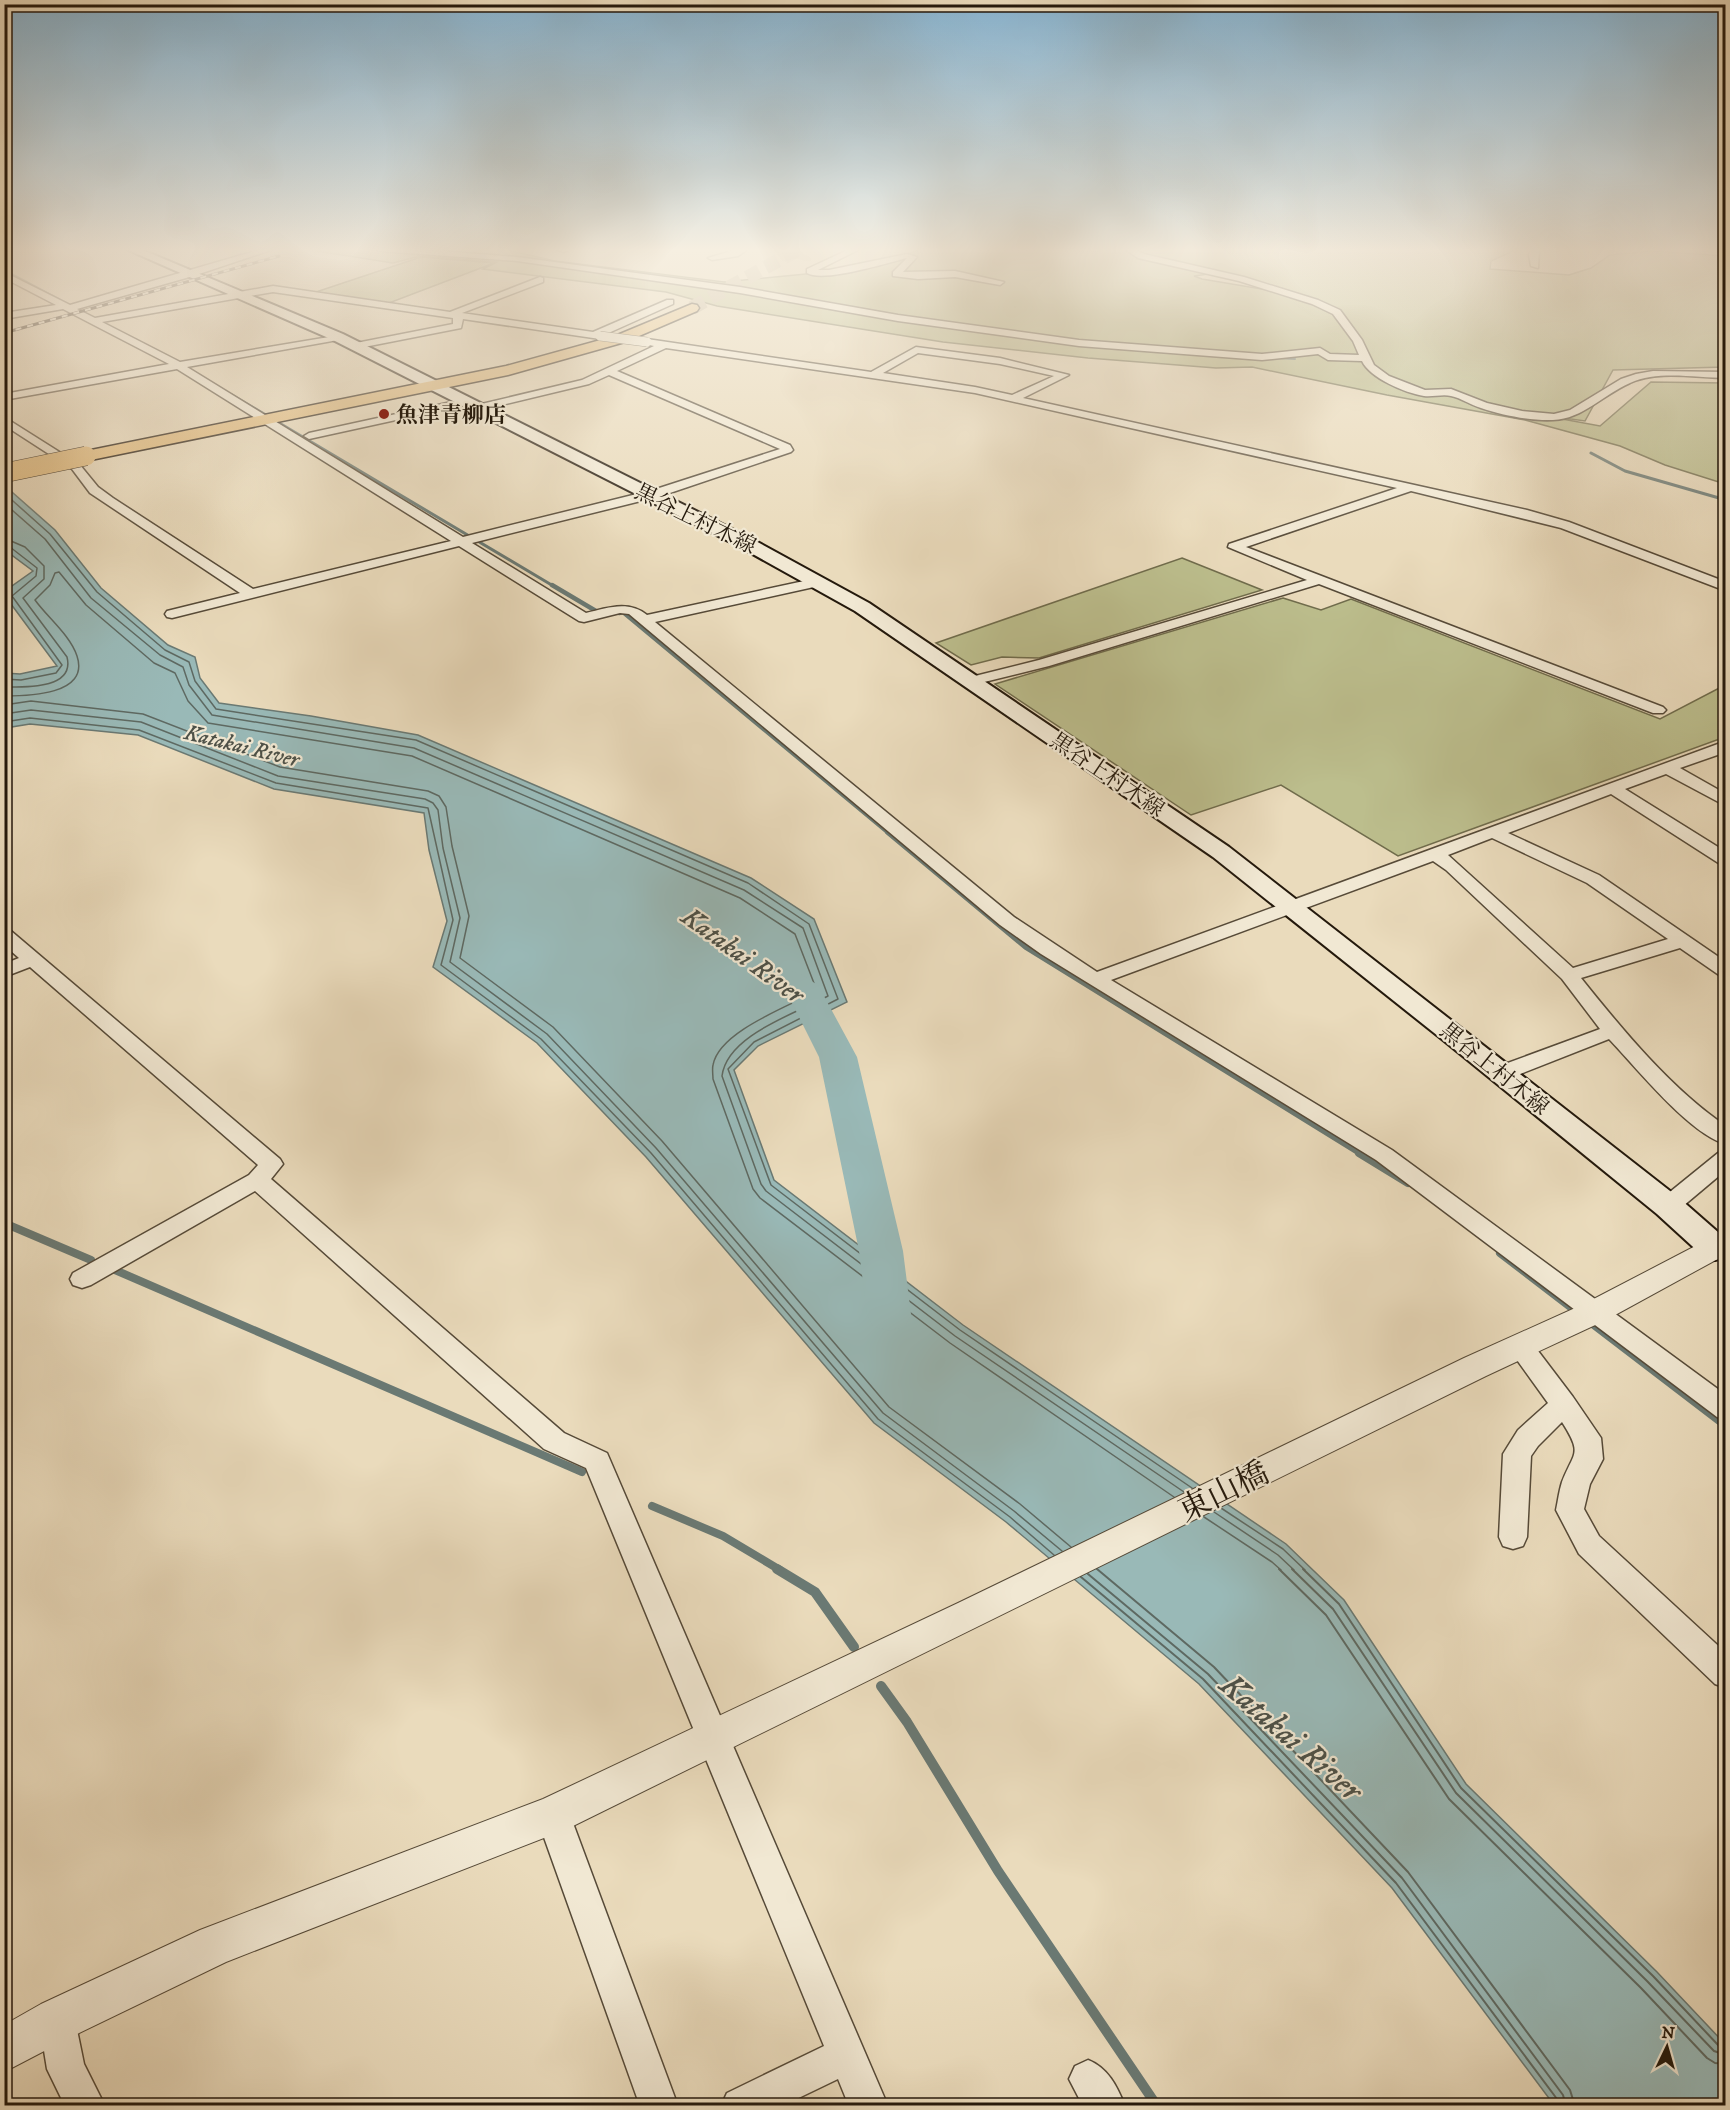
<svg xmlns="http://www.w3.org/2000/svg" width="1730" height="2110" font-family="'IM FELL DW Pica','Noto Serif JP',serif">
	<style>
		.green { fill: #bcbe8d; stroke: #706c4c; stroke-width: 1.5; fill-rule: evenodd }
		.water { fill: #99b9b7; stroke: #6a7973; stroke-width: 1.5 }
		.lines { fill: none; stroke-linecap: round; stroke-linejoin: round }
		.shore-far1 { stroke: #5e6962; stroke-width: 1.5 }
		.shore { stroke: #5e6962; stroke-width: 2 }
		.stream-far5 { stroke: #6a7973; stroke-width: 2 }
		.stream-far4 { stroke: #6a7973; stroke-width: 3 }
		.stream-far3 { stroke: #6a7973; stroke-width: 4.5 }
		.stream-far2 { stroke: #6a7973; stroke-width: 6 }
		.stream-far1 { stroke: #6a7973; stroke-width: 8 }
		.stream { stroke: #6a7973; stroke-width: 10 }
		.river { fill: #99b9b7; fill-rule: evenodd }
		.primary-tunnel { stroke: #c2b499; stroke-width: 14; stroke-dasharray: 14 7; stroke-linecap: butt }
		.minor-casing { stroke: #564a38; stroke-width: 3 }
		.tertiary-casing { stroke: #564a38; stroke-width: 2 }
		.secondary-casing { stroke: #24190c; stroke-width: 4 }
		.primary-casing { stroke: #24190c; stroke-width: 3 }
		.minor { fill: #f1e8d3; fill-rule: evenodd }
		.tertiary { fill: #f1e8d3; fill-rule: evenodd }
		.secondary { fill: #f1e8d3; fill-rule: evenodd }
		.primary { fill: #e5be7e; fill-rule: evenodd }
		.rail-casing { stroke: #24190c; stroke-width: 3 }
		.rail { stroke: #f1e8d3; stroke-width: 2; stroke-dasharray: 6; stroke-linecap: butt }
		.minor-bridge-casing { stroke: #564a38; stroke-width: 10; stroke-linecap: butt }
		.primary-bridge-casing { stroke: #24190c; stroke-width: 20; stroke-linecap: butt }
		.minor-bridge { stroke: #f1e8d3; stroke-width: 9 }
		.primary-bridge { stroke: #e5be7e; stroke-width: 19 }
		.poi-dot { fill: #8f2418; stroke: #f1e8d3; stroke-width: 2 }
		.labels { text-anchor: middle; stroke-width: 4.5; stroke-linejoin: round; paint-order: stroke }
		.far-poi-label { font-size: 22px; font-weight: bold; fill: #24190c; stroke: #f1e8d3; text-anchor: start }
		.far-street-label { font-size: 22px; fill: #24190c; stroke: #f1e8d3 }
		.far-water-label { font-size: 22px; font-style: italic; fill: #4d5148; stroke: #f1e8d3 }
		.water-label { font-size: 27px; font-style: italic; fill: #4d5148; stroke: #f1e8d3 }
		.near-street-label { font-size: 32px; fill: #24190c; stroke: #f1e8d3 }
		.near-water-label { font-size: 33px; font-style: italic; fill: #4d5148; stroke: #f1e8d3 }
	</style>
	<rect width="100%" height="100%" fill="#eadbbc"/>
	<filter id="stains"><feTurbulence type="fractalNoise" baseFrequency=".00333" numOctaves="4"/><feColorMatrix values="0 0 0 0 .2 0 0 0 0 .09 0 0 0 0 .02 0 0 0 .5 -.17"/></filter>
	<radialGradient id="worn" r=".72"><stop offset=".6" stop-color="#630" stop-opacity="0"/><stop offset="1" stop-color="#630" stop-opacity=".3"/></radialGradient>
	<path class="green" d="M304 249H503L555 261 724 282 837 271 887 261 922 249 1098 251 1121 249H1510L1513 251 1491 261 1490 269 1569 275 1591 268 1610 255 1651 251 1725 256V367L1613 370 1585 421 1535 414 1600 426 1651 382 1725 383V484L1665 465 1620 446 1525 420 1387 395 1252 367 1216 368 1088 358 943 342 717 306 666 292 483 269 497 262 420 256 393 263ZM1180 262 1310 297 1202 279 1194 276 1209 274Z
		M421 257 494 263 389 303 316 292Z
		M1182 558 1262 590 1039 658 1002 657 971 665 936 643Z
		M1283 598 1321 610 1351 599 1660 719 1725 685V737L1398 856 1281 785 1191 815 995 684Z"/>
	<path class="water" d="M4 485 55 530 101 588 168 645 195 657 200 678 219 703 311 716 418 735 751 878 814 919 847 1002 758 1046 734 1070 774 1180 963 1325 1286 1544 1344 1600 1466 1784 1657 1972 1725 2044V2105H1554L1392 1888 1199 1684 1006 1522 874 1423 646 1157 537 1043 433 967 447 921 429 850 424 813 274 789 138 735 30 724 5 728V673L20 674 57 666 5 596V591L33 571 5 550Z"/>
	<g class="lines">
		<path class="shore-far1" d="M4 493 50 534 97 592 165 650 189 662 195 681 216 709 416 740 748 883 809 924 838 999 754 1042 728 1069 771 1185 960 1330 1192 1488
			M4 503 45 539 91 598 160 655 183 667 189 685 212 715 414 748 744 890 803 928 828 996C795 1014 727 1035 722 1076L761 1184 766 1191 955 1336 1184 1492
			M4 538 25 547 44 566V579L23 598 67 657C75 689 26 687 4 687
			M4 546 10 547 37 568 36 576 12 596 62 665 56 673 21 680 4 679
			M4 696C28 696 90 695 77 656 70 635 48 618 35 600L50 585 55 573 59 572 86 605 154 663 175 673 188 701 208 723 412 756 740 898 795 934 817 991C790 1006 719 1031 713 1065 712 1069 713 1075 713 1079L753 1189 760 1198 950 1343 1174 1497
			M4 705 31 701 143 714 280 767 428 791 439 796 446 807 452 846 469 916 460 958 553 1027 662 1141 889 1407 1020 1504 1071 1547
			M4 714 31 710 141 722 278 776 425 799 433 803 438 810 443 848 460 918 450 962 547 1034 656 1148 883 1413 1014 1511 1062 1551
			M4 722 30 718 139 730 276 783 428 808 453 920 441 965 541 1039 651 1153 878 1419 1010 1517 1054 1555
			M1221 1508 1283 1549 1305 1570
			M1214 1512 1278 1555 1294 1570
			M1204 1517 1272 1562 1281 1570"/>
		<path class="shore" d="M1097 1569 1214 1667 1408 1872 1570 2090 1575 2106
			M1279 1569 1326 1615 1449 1799 1641 1988 1707 2058 1715 2063 1726 2064
			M1292 1569 1333 1609 1456 1793 1647 1981 1714 2051 1726 2055
			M1303 1569 1339 1604 1461 1788 1653 1976 1719 2046 1726 2048
			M1088 1574 1208 1674 1402 1878 1563 2095 1566 2106
			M1081 1577 1203 1679 1396 1883 1557 2099 1558 2106"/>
		<path class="stream-far5" d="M4 270 85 313
			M1125 349 1231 357
			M1275 358 1295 359
			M202 377 234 396"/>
		<path class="stream-far4" d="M232 395 555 587
			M1591 453 1625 471 1726 500"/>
		<path class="stream-far3" d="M552 585 601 614
			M619 613 623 612 890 834"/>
		<path class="stream-far2" d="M888 832 1026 947 1361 1154"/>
		<path class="stream-far1" d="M1359 1153 1408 1183
			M4 1223 91 1260
			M1500 1253 1577 1312
			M115 1270 582 1472
			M1590 1322 1726 1426
			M652 1506 723 1536 780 1570"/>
		<path class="stream" d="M777 1569 815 1592 854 1647
			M881 1686 907 1722 998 1871 1157 2106"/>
		<path class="river" d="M786 969 798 973 818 985 857 1057 903 1251 911 1314 905 1326 889 1331 873 1326 867 1314 859 1251 819 1057 790 999 774 987 768 980 774 973Z"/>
		<path class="primary-tunnel" d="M692 308 799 249"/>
		<defs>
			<path id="minor" d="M262 249H274L193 276 77 309 95 318 273 286 450 312 540 277 543 278V282L462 313 593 332 667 300H673V304L604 335 603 338 600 339 463 319 461 328 354 349 351 348V344L453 324V318L273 292 102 322 180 362 341 335V339L338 340 187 367 463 537 653 490 780 449 609 375 589 384 477 411 473 410V406L582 380 654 346 644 344 642 342 647 339 871 372 916 347 1000 358 1069 375 1023 398 1527 510 1569 522 1726 582V591L1561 528 1411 491 1246 547 1663 707 1666 710 1663 713H1653L1319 584 1049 666 972 685 965 681 967 678 1039 660 1307 580 1228 547 1229 544 1397 488 975 393 666 348 617 371 790 445 793 450 791 452 661 496 472 543 586 613C608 608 628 600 647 615L818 578 823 579 825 582 823 585 655 622 1014 917 1097 972 1726 741V752L1680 768 1726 794V806L1666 774 1625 789 1726 852V865L1720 864 1611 794 1508 833 1599 875 1726 962V977L1719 975 1680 948 1581 978C1621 1028 1672 1090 1726 1126V1144C1690 1135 1636 1067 1609 1039L1510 1078 1502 1080 1494 1078 1491 1073 1494 1068 1600 1029 1562 979 1446 870 1433 861 1111 980 1392 1150 1726 1395V1420L1717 1417 1376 1160 1041 954 1000 925 629 614 620 613 584 622 579 621 459 546 172 618 167 617 165 614 167 611 240 593 90 493 72 469 4 425V417L80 465 98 487 113 498 253 589 451 541 177 369 4 400V394L169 364 63 309 4 319V313L56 305 4 278V272L70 305ZM918 353 1000 364 1054 376 1012 395 975 387 883 373ZM1492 838 1587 883 1668 939 1573 968 1448 855Z
				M376 249H413L517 257 740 287 898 315 1079 340 1262 354 1320 348 1330 354 1359 355 1353 341 1333 314 1312 304 1239 281 1138 258 1125 249H1135L1144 254 1244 277 1318 300 1340 310 1362 340 1374 365 1389 376 1425 390 1451 389 1487 403 1522 411 1554 414 1570 410 1621 379 1636 374 1653 371 1726 372V378C1696 378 1658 370 1630 383 1604 394 1583 419 1553 420 1530 421 1502 415 1481 408 1471 405 1461 398 1451 396 1443 394 1433 397 1424 396 1405 393 1370 378 1362 361L1328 360 1318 354 1262 360 1079 346 898 321 740 293 517 261 380 251Z
				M555 249H567L568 250 564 252Z
				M738 249H748L738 256 712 260 708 258Z
				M850 249H860L818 270H829L907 254 917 257 903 272 955 271 1004 282 1000 285 955 277 918 279 893 276V272L907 258C886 263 823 283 807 273V269Z
				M1531 249H1539L1538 268 1531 266 1529 255Z
				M465 399 470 402 469 404 309 439 304 436 309 433Z
				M4 929 11 931 280 1159 283 1164 271 1179 564 1433 607 1453 888 2106H849L838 2079 782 2106H721L727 2093 824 2046 586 1468 544 1449 255 1191 91 1285 82 1288 73 1285 70 1279 73 1273 249 1175 258 1165 30 967 4 977V964L19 958 4 945Z
				M1726 1151V1170L1676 1212 1668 1214 1660 1212 1656 1206 1660 1200 1718 1153Z
				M1520 1336 1529 1339 1573 1397 1601 1438 1603 1459 1590 1484 1584 1509 1599 1536 1726 1653V1688L1715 1684 1579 1554 1556 1510C1558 1501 1559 1491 1562 1482 1574 1451 1583 1455 1562 1422L1538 1446 1531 1456 1527 1537 1523 1546 1513 1549 1503 1546 1499 1537 1503 1454 1518 1430 1548 1403 1507 1346 1511 1339Z
				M553 1799 565 1804 570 1815 678 2106H640L536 1815 541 1804Z
				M57 2002 70 2007 75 2020 84 2064 105 2106H65L47 2069 39 2020 44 2007Z
				M1088 2060C1108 2068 1117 2086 1125 2106H1083L1069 2079 1075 2066Z"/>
			<path id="tertiary" d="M1715 1238 1725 1241V1255L1606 1320 1486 1376 567 1829 226 1962 73 2036 4 2072V2025L41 2004 200 1930 543 1799 958 1603 1464 1358 1584 1304 1705 1241Z"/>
			<path id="secondary" d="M126 249H140L343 334 752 539 869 603 1229 847 1679 1198 1719 1233 1726 1232V1257L1715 1260 1703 1256 1657 1214 1443 1040 1213 857 855 611 740 547 333 340Z"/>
			<path id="primary" d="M692 304 697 305 699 308 697 311 625 342 508 375 86 461 80 460 77 456 80 452 86 451 506 366 615 336Z"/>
		</defs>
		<use href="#minor" class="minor-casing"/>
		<use href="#tertiary" class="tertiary-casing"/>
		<use href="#secondary" class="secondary-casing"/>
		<use href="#primary" class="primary-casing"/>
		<use href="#minor" class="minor"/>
		<use href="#tertiary" class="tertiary"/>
		<use href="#secondary" class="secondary"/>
		<use href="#primary" class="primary"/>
		<defs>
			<path id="rail" d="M4 333 279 256"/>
		</defs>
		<use href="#rail" class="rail-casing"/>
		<use href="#rail" class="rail"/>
		<defs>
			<path id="minor-bridge" d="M600 336 647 342"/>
			<path id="primary-bridge" d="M4 473 86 456"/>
		</defs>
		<use href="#minor-bridge" class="minor-bridge-casing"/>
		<use href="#primary-bridge" class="primary-bridge-casing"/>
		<use href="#minor-bridge" class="minor-bridge"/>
		<use href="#primary-bridge" class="primary-bridge"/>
	</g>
	<linearGradient id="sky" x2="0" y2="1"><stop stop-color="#88b6d4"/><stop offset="0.46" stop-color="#f6efe1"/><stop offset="1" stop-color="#f6efe1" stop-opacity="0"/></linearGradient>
	<rect width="1730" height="544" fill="url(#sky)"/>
	<circle class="poi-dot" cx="384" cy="414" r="6"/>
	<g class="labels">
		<g class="far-poi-label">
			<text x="396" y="422">魚津青柳店</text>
		</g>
		<g class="far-street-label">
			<text transform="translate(696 518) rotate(26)" y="8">黒谷上村木線</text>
			<text transform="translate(1108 774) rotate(34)" y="8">黒谷上村木線</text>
			<text transform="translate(1495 1068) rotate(39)" y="8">黒谷上村木線</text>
		</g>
		<g class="far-water-label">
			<text transform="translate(242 745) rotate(14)" y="8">Katakai River</text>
		</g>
		<g class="water-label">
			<text transform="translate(743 955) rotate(36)" y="9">Katakai River</text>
		</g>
		<g class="near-street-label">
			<text transform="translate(1223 1491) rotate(-26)" y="11">東山橋</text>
		</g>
		<g class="near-water-label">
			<text transform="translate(1292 1736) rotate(41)" y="12">Katakai River</text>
		</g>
	</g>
	<rect width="1730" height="2110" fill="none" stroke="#eadbbc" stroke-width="24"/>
	<rect x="6" y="6" width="1718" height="2098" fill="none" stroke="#24190c" stroke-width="3"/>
	<rect x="12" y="12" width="1706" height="2086" fill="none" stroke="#24190c" stroke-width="1.5"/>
	<g transform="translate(1667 2047) rotate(5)" stroke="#f1e8d3" stroke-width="4.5" paint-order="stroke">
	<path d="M0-4.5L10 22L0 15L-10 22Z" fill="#24190c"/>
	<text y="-9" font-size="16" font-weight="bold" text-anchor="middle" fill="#24190c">N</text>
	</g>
	<rect width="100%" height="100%" filter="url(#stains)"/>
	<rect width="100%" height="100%" fill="url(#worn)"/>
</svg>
